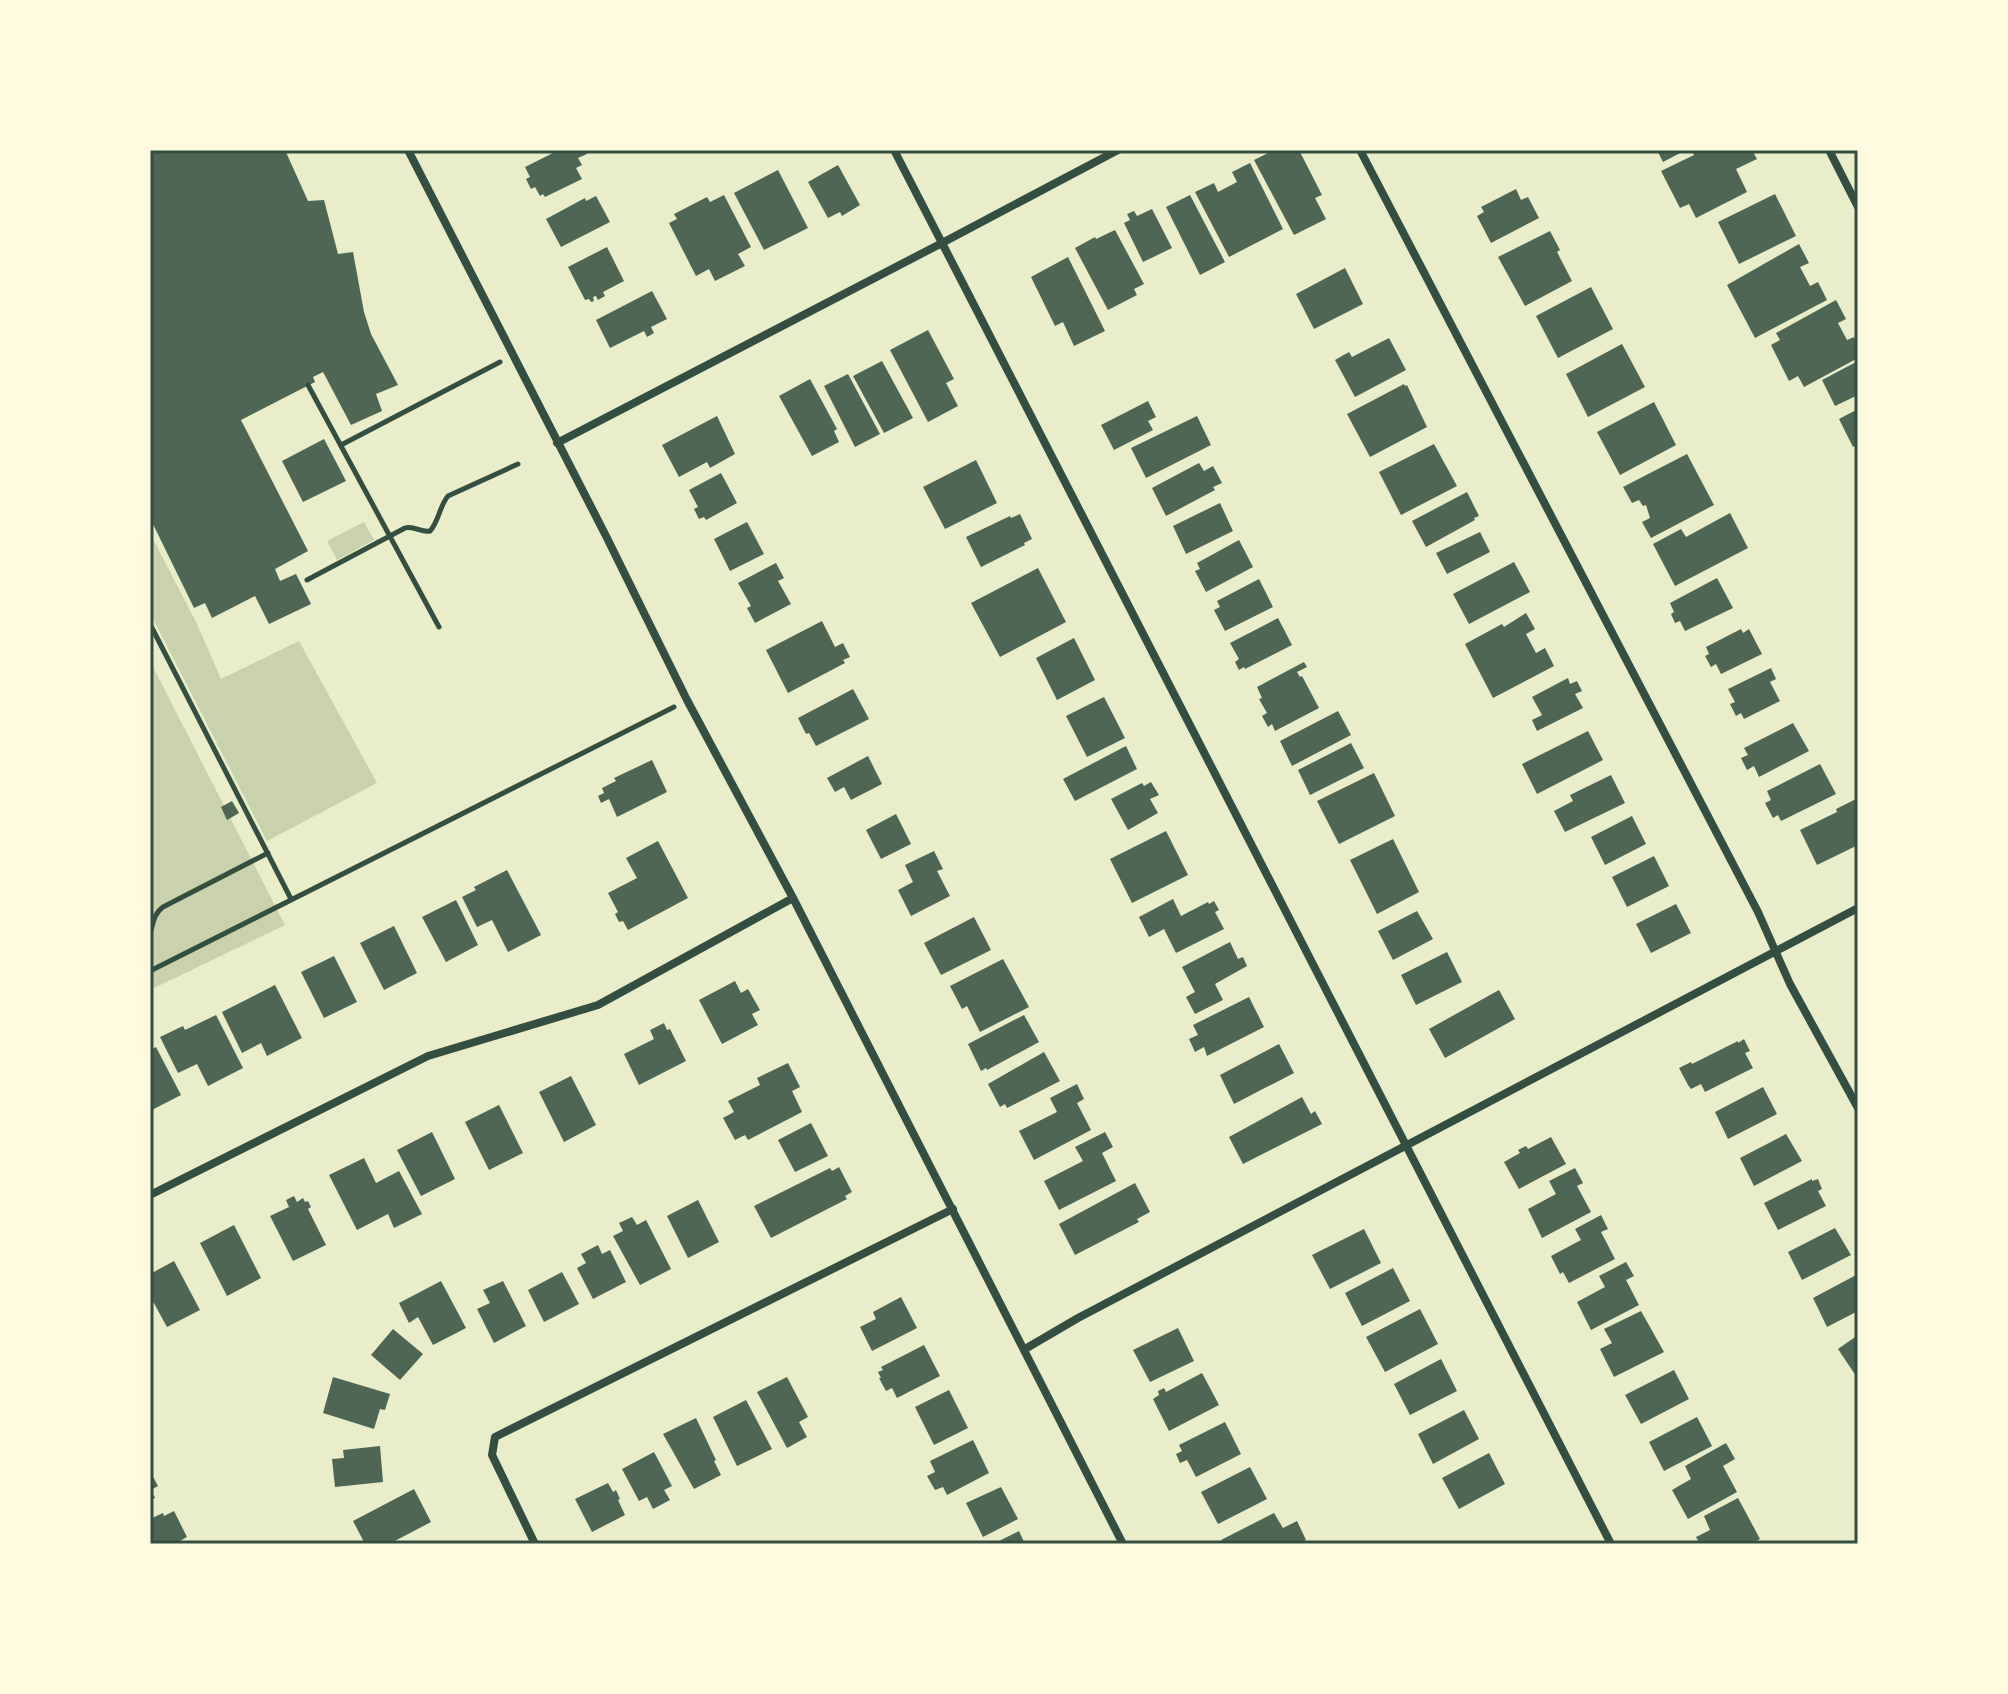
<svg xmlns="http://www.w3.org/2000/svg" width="2008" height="1694" font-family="Montserrat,sans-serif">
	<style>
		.green { fill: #cad2ad }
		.building { fill: #4f6655 }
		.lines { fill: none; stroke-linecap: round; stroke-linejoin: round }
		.path { stroke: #344e41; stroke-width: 5 }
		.minor { stroke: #344e41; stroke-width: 8 }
		.neatline { fill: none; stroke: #344e41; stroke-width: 3 }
	</style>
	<rect width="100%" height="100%" fill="#e9edc9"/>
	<path class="green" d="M364 522 374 540 337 560 327 541Z
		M150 533 197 624 221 679 299 641 377 783 267 841 150 613Z
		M150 661 285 925 150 990Z"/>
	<path class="building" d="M150 150H285L308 201 324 200 338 254 353 252 364 312 371 334 398 385 376 394 382 411 351 425 323 372 313 377 315 382 241 420 308 551 275 569 280 581 296 574 311 604 269 624 255 596 212 618 205 603 194 608 150 518Z
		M559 150H585L587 154 578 158 582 165 576 168 582 179 545 197 543 194 540 196 535 187 531 189 526 179 530 177 525 167Z
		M1274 150H1299L1322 195 1315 198 1326 219 1294 235 1254 160Z
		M1657 150H1686L1663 162Z
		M1699 150H1752L1757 159 1736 169 1747 192 1696 218 1689 204 1680 208 1661 171 1694 155 1693 153Z
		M1250 163 1283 229 1229 257 1195 192 1214 183 1218 192 1237 182 1232 172Z
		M838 165 860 205 842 216 840 212 828 218 808 182Z
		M778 170 808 228 764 250 734 193Z
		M1516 189 1521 200 1528 197 1539 218 1491 243 1477 216 1484 212 1481 207Z
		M1775 194 1796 236 1739 264 1718 222Z
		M724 195 751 247 738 254 745 266 715 281 709 269 696 276 669 223 677 219 674 214 707 197 710 202Z
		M1190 195 1225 262 1200 275 1166 207Z
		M596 196 610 222 561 247 546 219 585 198 586 201Z
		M1152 209 1172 248 1143 262 1124 223 1130 220 1127 214 1134 211 1137 216Z
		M1115 230 1144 284 1134 289 1137 295 1108 310 1075 248 1095 237 1096 239Z
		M1550 231 1560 250 1557 252 1572 281 1525 306 1498 257Z
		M1799 244 1809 263 1800 267 1810 286 1818 282 1827 300 1755 338 1727 285Z
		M607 247 624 281 603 292 605 296 598 300 596 296 593 297 594 301 591 302 589 299 585 300 568 267Z
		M1068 257 1105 331 1074 346 1063 322 1055 326 1031 277Z
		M1345 268 1363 304 1314 329 1296 294Z
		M1591 287 1613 329 1558 358 1536 316Z
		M652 291 667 319 651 327 654 333 647 337 644 331 610 348 596 320Z
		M1836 300 1846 319 1838 323 1847 340 1854 337 1858 345V358L1804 387 1798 376 1789 381 1771 345 1780 340 1776 333Z
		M928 330 954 379 946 383 958 406 928 422 890 350Z
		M1389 338 1406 370 1355 397 1335 360 1349 352 1352 357Z
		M1622 344 1645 387 1588 417 1566 374Z
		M882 361 913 418 884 433 853 376Z
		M1858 361V395L1835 406 1822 380Z
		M848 374 880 434 855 447 824 386Z
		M810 379 837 429 834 431 839 442 812 456 779 396Z
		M1404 384 1405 386 1407 385 1427 427 1370 457 1347 414Z
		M1148 401 1156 417 1148 421 1153 430 1114 450 1101 425Z
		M1654 402 1676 445 1620 475 1597 432Z
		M1858 409V445L1853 447 1839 419Z
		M717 416 735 454 710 468 707 462 679 477 662 445Z
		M1197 416 1211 445 1146 478 1131 448Z
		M324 439 346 481 303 502 282 461Z
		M1434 444 1457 486 1401 515 1379 472Z
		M1687 454 1714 505 1651 538 1642 522 1650 518 1646 505 1643 506 1639 500 1632 503 1623 487Z
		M976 460 997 503 945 529 923 487Z
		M1199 463 1204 471 1213 466 1222 483 1213 487 1215 490 1166 516 1152 488Z
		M721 473 737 503 706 520 704 517 699 519 694 509 698 507 689 490Z
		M1467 492 1479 516 1474 518 1475 520 1426 547 1412 521Z
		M1220 503 1233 531 1186 554 1173 526Z
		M1730 513 1748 548 1675 586 1653 544 1681 529 1686 537Z
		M1020 514 1032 539 1024 543 1025 545 981 567 966 537 1010 516 1011 518Z
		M747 522 764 554 730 571 714 539Z
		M1480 532 1490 552 1447 574 1436 553Z
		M1239 540 1253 567 1206 592 1195 571 1200 569 1197 563Z
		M1514 562 1530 592 1469 624 1453 594Z
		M776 563 784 578 778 581 791 604 755 623 747 608 751 606 738 583Z
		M1038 568 1066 622 1000 657 971 603Z
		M1717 578 1733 608 1685 631 1680 621 1675 623 1671 614 1674 612 1670 603Z
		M1259 579 1273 607 1225 631 1214 610 1220 607 1217 601Z
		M1526 613 1535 629 1526 634 1536 653 1545 648 1554 666 1493 698 1465 644 1502 624 1504 627Z
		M1278 618 1292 645 1245 669 1244 667 1239 670 1235 662 1239 659 1230 643Z
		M822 621 835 647 843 643 850 657 843 660 845 663 788 693 766 650Z
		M1741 629 1743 633 1749 629 1762 654 1721 674 1716 664 1711 667 1705 656 1709 654 1706 647Z
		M1074 638 1095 680 1057 700 1036 658Z
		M1304 662 1307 667 1297 672 1300 677 1302 676 1319 708 1275 731 1272 724 1268 727 1262 716 1267 713 1259 699 1262 698 1257 687Z
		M1771 668 1776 679 1770 682 1780 701 1744 719 1741 713 1736 716 1730 704 1735 702 1728 689Z
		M1568 678 1570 684 1577 681 1582 691 1575 694 1583 708 1537 731 1532 720 1542 715 1532 697Z
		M853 689 869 719 816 746 809 733 806 734 798 718Z
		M1104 697 1125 738 1087 757 1066 716Z
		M1338 711 1351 735 1292 766 1280 741Z
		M1793 723 1809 751 1759 777 1754 766 1747 770 1741 758 1748 755 1744 748Z
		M1588 731 1603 760 1537 794 1522 764Z
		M1351 743 1364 768 1310 795 1298 770Z
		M1126 746 1137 769 1075 801 1063 779Z
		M868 756 882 784 851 800 844 787 835 792 827 778Z
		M652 760 667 792 617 817 609 799 601 803 598 796 604 793 602 788 616 781 614 778Z
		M1820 764 1836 794 1781 821 1778 815 1773 818 1765 803 1771 800 1767 791Z
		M1374 773 1395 816 1339 844 1317 801Z
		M1611 775 1625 803 1565 832 1554 811 1573 801 1570 795Z
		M1151 782 1159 795 1150 799 1158 813 1128 830 1111 799 1142 783 1144 786Z
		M1856 799 1858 802V835L1856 836 1858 845 1817 865 1800 830 1837 812 1836 809Z
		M232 801 239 813 227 820 221 807Z
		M896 814 911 844 881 859 866 830Z
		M1632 816 1646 844 1605 865 1591 837Z
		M1166 831 1188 875 1132 903 1110 859Z
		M1393 839 1419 892 1377 914 1350 860Z
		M658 841 688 898 628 930 623 921 619 922 615 914 618 912 608 893 637 878 626 858Z
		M934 851 943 869 937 871 950 896 911 916 898 890 913 882 905 865Z
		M1654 856 1669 886 1627 907 1612 877Z
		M507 870 541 935 508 952 492 920 477 927 462 897 476 890 474 887Z
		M1173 899 1181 916 1208 902 1209 904 1214 901 1219 910 1215 912 1224 929 1176 953 1164 929 1149 937 1139 917Z
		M456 900 478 945 446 962 422 917Z
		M1676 904 1691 933 1651 953 1636 924Z
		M1417 911 1433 939 1393 960 1378 931Z
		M974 917 991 950 941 975 924 943Z
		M394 926 417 973 384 990 360 943Z
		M1230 942 1238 959 1243 957 1247 966 1215 984 1223 1000 1195 1014 1186 997 1195 992 1182 967Z
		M1447 952 1462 982 1416 1005 1401 975Z
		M334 956 357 1002 324 1018 301 972Z
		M1003 959 1029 1007 980 1032 967 1006 962 1009 950 986Z
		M735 981 741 993 748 989 760 1010 752 1014 758 1025 722 1044 699 1000Z
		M275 985 302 1038 267 1056 261 1043 242 1053 222 1012Z
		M1499 990 1515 1019 1445 1058 1429 1029Z
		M1249 997 1264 1027 1207 1056 1204 1047 1195 1052 1189 1039 1198 1035 1193 1025Z
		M216 1015 243 1068 208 1086 197 1064 178 1073 160 1037 183 1026 185 1030Z
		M1024 1015 1039 1042 987 1070 986 1068 981 1071 968 1044Z
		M664 1023 667 1030 670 1029 686 1061 639 1085 624 1054 654 1039 650 1030Z
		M1744 1039 1750 1051 1745 1053 1753 1068 1705 1092 1701 1084 1691 1089 1688 1085 1679 1068 1691 1062 1692 1064 1738 1041V1043Z
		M1279 1044 1294 1073 1234 1104 1220 1075Z
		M156 1047 181 1095 150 1111V1050Z
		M1044 1052 1060 1081 1007 1108 1005 1104 1000 1107 988 1084Z
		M788 1063 800 1087 792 1091 802 1112 748 1140 745 1135 735 1140 723 1118 734 1112 728 1101 760 1085 757 1078Z
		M571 1076 596 1125 564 1142 539 1092Z
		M1077 1084 1084 1099 1077 1103 1091 1130 1034 1160 1019 1131 1057 1112 1050 1098Z
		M1763 1087 1777 1114 1728 1139 1715 1112Z
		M1302 1097 1311 1114 1315 1111 1322 1124 1243 1164 1229 1137Z
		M499 1105 523 1153 489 1170 465 1122Z
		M811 1123 828 1156 795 1172 778 1140Z
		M432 1132 455 1179 421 1196 397 1150Z
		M1105 1132 1113 1147 1102 1153 1116 1181 1059 1210 1044 1181 1083 1161 1075 1147Z
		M1786 1134 1802 1161 1754 1186 1740 1158Z
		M1551 1137 1566 1164 1519 1189 1504 1162 1520 1153 1518 1150 1526 1146 1528 1149Z
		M364 1158 376 1183 399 1171 422 1214 394 1228 388 1214 357 1230 329 1175Z
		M839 1167 852 1192 845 1196 847 1199 771 1238 754 1206 830 1168 832 1171Z
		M1575 1168 1583 1183 1577 1186 1591 1212 1542 1238 1528 1209 1556 1194 1549 1181Z
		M1812 1179V1181L1818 1179 1822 1189 1818 1191 1826 1206 1778 1230 1764 1203Z
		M1135 1183 1150 1212 1137 1219 1139 1222 1075 1255 1059 1224Z
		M294 1196 297 1202 303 1198 305 1202 308 1201 311 1207 308 1209 326 1245 293 1261 270 1216 289 1207 286 1200Z
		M698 1200 719 1242 688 1258 667 1216Z
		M1601 1215 1608 1229 1601 1232 1615 1259 1569 1283 1563 1272 1560 1274 1551 1256 1581 1240 1575 1229Z
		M632 1217 637 1225 646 1220 671 1269 640 1285 613 1236 623 1231 619 1223Z
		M234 1225 261 1278 227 1296 200 1243Z
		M1835 1228 1851 1255 1802 1280 1788 1252Z
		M1364 1229 1381 1263 1330 1289 1312 1255Z
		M598 1245 602 1254 610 1250 626 1282 593 1299 577 1268 586 1263 581 1254Z
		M174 1261 200 1310 167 1327 150 1296V1274Z
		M1626 1262 1634 1276 1626 1280 1639 1305 1591 1330 1577 1302 1605 1287 1599 1276Z
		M1393 1268 1410 1301 1362 1326 1345 1293Z
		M562 1272 579 1304 544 1322 528 1290Z
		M1858 1274V1311L1827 1327 1813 1298Z
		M441 1281 466 1328 433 1345 418 1317 409 1323 399 1303Z
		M503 1281 526 1326 494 1343 477 1309 490 1303 483 1290Z
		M901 1297 917 1328 872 1351 860 1327 876 1319 873 1312Z
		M1420 1309 1438 1344 1385 1372 1366 1337Z
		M1641 1311 1664 1352 1614 1377 1600 1349 1612 1343 1604 1329Z
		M1178 1328 1194 1361 1150 1382 1133 1350Z
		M393 1329 423 1354 400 1380 371 1355Z
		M1858 1335V1374L1856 1376 1838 1349Z
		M924 1345 940 1376 897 1398 892 1388 886 1391 879 1378H881L878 1372 883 1370 881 1367Z
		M1441 1359 1457 1391 1410 1415 1394 1384Z
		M1674 1370 1689 1399 1641 1424 1625 1395Z
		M1202 1373 1219 1405 1169 1431 1153 1399 1159 1395 1158 1391 1164 1388 1166 1392Z
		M333 1377 390 1394 385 1410 380 1409 374 1429 323 1413Z
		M787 1377 808 1417 799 1422 807 1437 787 1448 757 1392Z
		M949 1390 968 1428 934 1445 915 1407Z
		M746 1400 772 1449 737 1466 713 1417Z
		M1464 1410 1479 1439 1433 1464 1418 1434Z
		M1697 1417 1712 1446 1664 1471 1649 1442Z
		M696 1418 716 1460 714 1461 721 1475 694 1489 663 1434Z
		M1225 1422 1241 1454 1196 1477 1187 1460 1180 1463 1176 1454 1182 1451 1179 1445Z
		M973 1440 989 1473 947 1495 943 1487 935 1490 927 1476 935 1472 930 1461Z
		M1726 1443 1735 1459 1723 1466 1737 1492 1688 1519 1672 1490 1691 1479 1685 1466Z
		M380 1446 383 1482 335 1487 332 1459 344 1458 343 1450Z
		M654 1452 672 1486 664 1490 670 1500 653 1509 647 1497 639 1501 622 1469Z
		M1489 1453 1505 1484 1459 1509 1442 1478Z
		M1250 1467 1267 1499 1218 1524 1201 1492Z
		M150 1471 158 1486 151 1490 155 1498 150 1500Z
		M608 1483 613 1492 616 1490 620 1499 618 1500 625 1515 592 1532 575 1499Z
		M1001 1487 1018 1519 983 1537 966 1503Z
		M414 1489 431 1522 389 1544H365L353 1521Z
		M1738 1498 1760 1539 1751 1544H1700L1696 1537 1710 1530 1704 1516Z
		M174 1511 187 1537 178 1542 179 1544H150V1519L163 1513 164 1516Z
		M1274 1513 1283 1528 1297 1521 1306 1540 1298 1544H1223L1221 1540Z
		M1019 1531 1025 1544H993Z"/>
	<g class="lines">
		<path class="path" d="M308 385 439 627
			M341 445 500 362
			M307 580 405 528C414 525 421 533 430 531 439 521 439 507 448 496L518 464
			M150 624 291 899
			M150 934C153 924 154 913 163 907L268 853
			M150 971 674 707"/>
		<path class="minor" d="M408 150 606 536 687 700 793 898 1123 1544
			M894 150C1134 614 1370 1080 1611 1544
			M1360 150 1758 912 1790 984 1858 1108
			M1829 150 1858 207
			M557 443 942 243 1118 150
			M150 1195 428 1056 598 1005 793 898
			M1025 1349 1078 1318 1858 908
			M535 1544 492 1455 495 1437 953 1209"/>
	</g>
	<rect width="2008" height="1694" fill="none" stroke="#fefae0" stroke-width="304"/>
	<rect x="152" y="152" width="1704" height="1390" class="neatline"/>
</svg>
